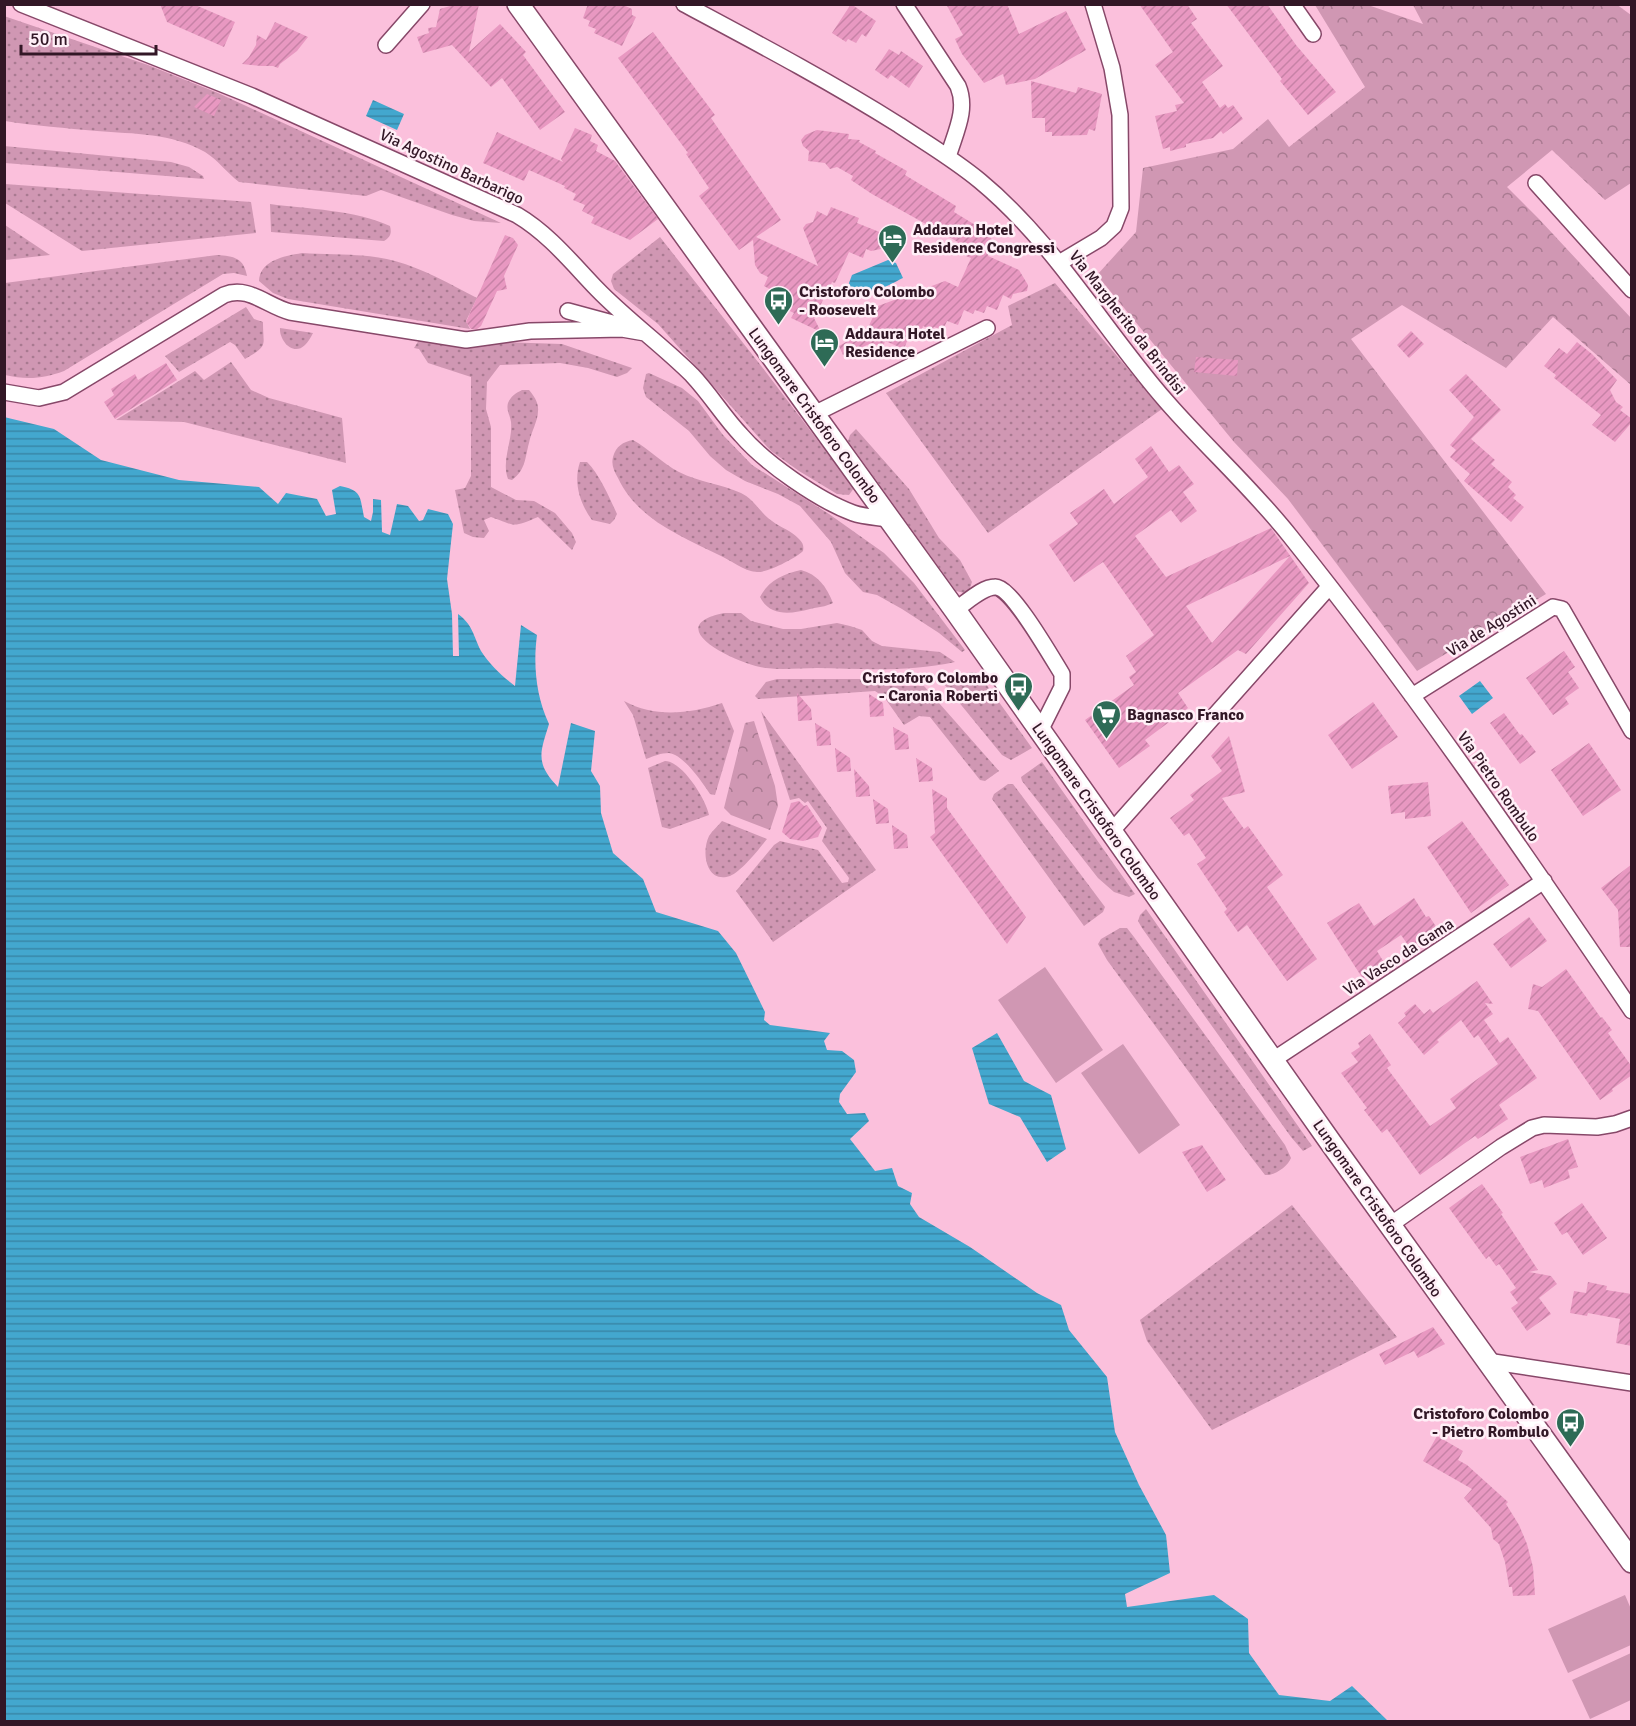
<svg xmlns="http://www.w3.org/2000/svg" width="1636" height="1726" font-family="Signika,sans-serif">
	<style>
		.grass { fill: url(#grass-dots) }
		.forest { fill: url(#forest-crowns) }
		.pitch { fill: #d097b3 }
		.water { fill: url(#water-rules) }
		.building { fill: url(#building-hatch); fill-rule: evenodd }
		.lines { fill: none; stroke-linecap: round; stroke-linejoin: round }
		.street-casing { stroke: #874869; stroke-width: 18 }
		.secondary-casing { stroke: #874869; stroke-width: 24 }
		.street { stroke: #fff; stroke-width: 15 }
		.secondary { stroke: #fff; stroke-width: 21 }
		.labels { text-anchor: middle; stroke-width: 5; stroke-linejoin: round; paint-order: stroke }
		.street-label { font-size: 16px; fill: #321726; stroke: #ffeff7 }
		.poi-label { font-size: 16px; font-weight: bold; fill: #321726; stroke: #ffeff7; text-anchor: start }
	</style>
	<defs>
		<pattern id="grass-dots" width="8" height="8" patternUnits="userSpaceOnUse" patternTransform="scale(1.5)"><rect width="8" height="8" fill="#d097b3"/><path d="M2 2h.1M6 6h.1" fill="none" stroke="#a97a91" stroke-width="1.8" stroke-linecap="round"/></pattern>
		<pattern id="forest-crowns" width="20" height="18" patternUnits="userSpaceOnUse" patternTransform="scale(1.5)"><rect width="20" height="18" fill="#d097b3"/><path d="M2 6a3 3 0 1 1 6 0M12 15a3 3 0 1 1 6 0" fill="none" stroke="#a97a91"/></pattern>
		<pattern id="water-rules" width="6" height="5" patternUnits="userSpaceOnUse" patternTransform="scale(1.5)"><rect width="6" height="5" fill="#43a7ce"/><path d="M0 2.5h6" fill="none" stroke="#3987a7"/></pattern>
		<pattern id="building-hatch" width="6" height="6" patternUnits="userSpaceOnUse" patternTransform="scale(1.5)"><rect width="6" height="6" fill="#e898c1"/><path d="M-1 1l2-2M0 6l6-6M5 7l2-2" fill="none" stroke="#c782a6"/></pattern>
	</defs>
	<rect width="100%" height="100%" fill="#fbc0dc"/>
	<path class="grass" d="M4 16 148 65 218 93 501 223 474 221 452 215 381 190 366 196 239 182C226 172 219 161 205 152 172 133 134 134 97 131 66 128 35 126 5 121Z
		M4 146 171 162 189 167 203 176 204 179 5 163Z
		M5 184 251 202 256 233 82 251 5 203Z
		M270 204C307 209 356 210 390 226 392 234 390 237 384 241L271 232Z
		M5 225 50 255 5 260Z
		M660 237 762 367 854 488 849 495 837 494 799 471 771 451 658 324 614 289 611 281 613 274Z
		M302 253C332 255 366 253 395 261 424 269 450 284 477 298L466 321 470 329 288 299 273 293 259 281C260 260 285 256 302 253Z
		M217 255C234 256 244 258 247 276L234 273 223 274 64 371C43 379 26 380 5 375V283Z
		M1055 283 1162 409 988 533 886 393 1012 325 1008 306Z
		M246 307 254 319 263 322C263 347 269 345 245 359L235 345 230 342 179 372 165 356Z
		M280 328 313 333C311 337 308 342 305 345 293 357 279 340 280 328Z
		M419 340 469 347 504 342 562 344 632 368 627 373 617 377 588 368 560 363 500 365 487 382 486 409 491 427V487L516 500 534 501 555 513 572 533 576 542 572 550 538 517C512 528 516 526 491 517L484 520 489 531 484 538 473 537 464 533 455 490 465 488 471 476V377L428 363 419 349 414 348Z
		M231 362 251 390 269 398 342 418 346 463 184 422 116 420 195 371 204 380Z
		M649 373 682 388 698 401 723 435 752 465 829 514 884 553 914 583 965 650 962 652 939 633 902 609 877 595 863 592 845 573 831 542 800 506 778 494 745 481 726 470 710 456 689 431 646 397 643 388 646 374Z
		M522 390H529C534 396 539 403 538 411 538 421 531 432 529 443 525 457 526 470 512 480L508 479C501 460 513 441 511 422 510 415 506 410 508 403 511 396 516 393 522 390Z
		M856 429 909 489 939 538 960 560 972 582 968 594 956 591 848 441 850 435Z
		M633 440C649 449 662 463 679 472 699 482 721 484 741 493 755 500 760 513 772 521 781 528 791 530 799 539 803 543 804 546 803 551 796 558 767 573 757 572 743 571 731 560 719 555 681 536 638 520 618 478 614 471 611 465 613 457 616 446 623 442 633 440Z
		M580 462H587C600 475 609 497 617 514L614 520 610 524 592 520C580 504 573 482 580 462Z
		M801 570C817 574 827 587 833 603 825 607 818 607 810 609 791 614 770 617 760 597 768 581 783 574 801 570Z
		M724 613H741L751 621 783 629H801L837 623 850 626 862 630 872 641 882 646 940 652 955 662C910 672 863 669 817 668 800 668 783 670 766 668 742 666 656 627 724 613Z
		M970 672 978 673 1032 748 1011 760 1002 755 944 684 953 681Z
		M777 679H878L885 686H924L999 771 985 781 980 780 930 717 919 716 904 725 884 697 875 691 758 699 755 696 766 682Z
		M624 701C655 718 689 714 722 703L734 731 715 795 710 794C702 782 684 755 669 753 661 753 654 756 646 759L633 715Z
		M761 711 876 870 773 942 736 891 774 845 780 841 818 850 842 883 848 882 849 878 822 841 827 828 808 801 805 803 799 798 790 800Z
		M665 761C682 761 706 799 709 815L670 829 662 827 648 768Z
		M1042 762 1135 894 1129 897 1114 892 1098 878 1022 781 1021 777Z
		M1008 784H1013L1105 907 1103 912 1084 926 992 799 994 794Z
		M722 821 767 839C760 848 741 872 730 876 706 884 701 852 709 836 712 831 718 826 722 821Z
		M1146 909 1312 1146 1303 1151 1291 1137 1142 928 1138 921 1140 915Z
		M1120 928H1127L1134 937 1285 1145 1291 1158C1288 1166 1275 1176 1265 1175L1248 1153 1107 960 1098 944 1101 939Z
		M1292 1205 1397 1337 1212 1430 1147 1341 1140 1320Z"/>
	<path class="forest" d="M1616 4 1631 15V183L1605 200 1552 150 1507 187 1539 219 1631 318V385L1553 317 1506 368 1402 305 1351 339 1546 594 1417 671 1288 499 1234 442 1097 275 1136 232 1143 168 1233 149 1268 119 1289 147 1365 87 1315 5H1368L1423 24 1413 5Z
		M754 721 775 786 778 806 770 830 731 815 724 808 745 723Z"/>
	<path class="pitch" d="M1045 967 1103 1050 1056 1083 998 1000Z
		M1123 1044 1180 1125 1139 1154 1081 1073Z
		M1625 1595 1631 1609V1645L1568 1673 1548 1629Z
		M1631 1653V1700L1590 1719 1572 1680Z"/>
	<path class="water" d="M373 100 404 114 397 130 366 116Z
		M888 260 896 263 903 278C890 284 854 307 849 283L852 275Z
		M4 417 54 429 101 460 179 480 259 487 278 504 286 493 317 499 326 516 336 514 332 490 340 486C362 490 360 497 364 517L371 521 373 512V499L381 500 382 532 390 535 397 504 408 506 419 521 423 520 428 509 448 514 453 524 447 579 452 614 453 656H459L458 614C473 625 473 635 481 651 490 665 502 676 515 686L521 625 537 635C533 665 536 696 549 724 540 753 535 763 558 787L571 723 595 731 591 771 600 786 601 813 613 853 643 879 656 912 718 931 736 953 765 1012 764 1020 770 1025 830 1033 824 1041 827 1050 842 1051 854 1060 856 1072 840 1094 839 1102 847 1114 865 1113 869 1121 850 1139 875 1171 892 1168 898 1186 912 1193 910 1204 919 1217 970 1247 1037 1293 1061 1305 1069 1330 1107 1377 1115 1432 1139 1485 1166 1535 1170 1573 1125 1594 1127 1607 1214 1595 1248 1619 1249 1653 1279 1695 1330 1701 1352 1686 1388 1721H5Z
		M1480 681 1493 698 1472 714 1459 696Z
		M997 1033 1024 1081 1051 1095 1066 1149 1047 1162 1020 1117 989 1104 972 1048Z"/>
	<path class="building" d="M160 4H193L235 22 224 47 167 22Z
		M457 4H479L469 52 500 24 526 52 523 55 565 112 540 130 502 78 491 87 452 45 423 53 417 37 429 33 428 28 436 27 440 9Z
		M588 4H621L632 9V15L636 17 622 46 594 33 596 29 588 26 590 21 583 18Z
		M851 4 876 21 866 37 862 34 856 43 848 39 846 42 832 33Z
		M946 4H1007L1019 34 1066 11 1086 50 1035 79 1006 85 1003 74 984 83 962 54 955 39 963 35Z
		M1139 4H1187L1197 19 1191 23 1223 66 1202 82 1220 108 1225 104 1228 108 1233 105 1243 119 1223 134 1221 131 1213 138 1186 144V147L1170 151V147L1163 149 1155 116 1177 111 1175 105 1184 103 1155 65 1173 52Z
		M1226 4H1267L1296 45 1336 92 1308 115 1280 81 1282 79Z
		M275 22 308 37 297 51 280 64 278 68 273 66H261L242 64 249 57 256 45 257 35 266 40Z
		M653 32 715 115 711 118 781 220 756 237 818 266 803 228 806 224 813 222 817 211 827 216 831 207 859 218 857 223 887 235 889 239V245L886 248 871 251 866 249 863 258 849 252 835 283 832 282 814 318 821 332 791 318 794 313 777 305 779 300 770 296 773 291 764 286 768 277 760 273 755 265 753 240 739 250 699 196 709 188 686 154 688 153 618 58Z
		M889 49 899 55 901 51 923 66 909 88 891 75 888 79 875 70Z
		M1031 81 1076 93 1078 87 1102 94 1095 131 1089 129 1087 135 1052 136V132H1045V118H1032Z
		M207 94 221 100 214 116 194 107Z
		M575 128 592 135 590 141 598 145 596 151 615 161 658 219 630 240 591 223 594 217 582 211 585 205 573 200 576 194 564 188 565 186 529 170 524 181 483 163 497 132 563 162 561 159Z
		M817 130 849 134 848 139 860 140 859 142 876 151 875 153 907 171 905 175 956 206 954 212 990 234 992 241 988 256 1019 270 1028 285 1027 291 1013 294 1011 299 1003 295 997 310 987 306 984 313 975 310 973 314 964 310 958 325 947 321 943 330 934 327 932 330 923 326 918 340 909 336 904 349 885 341 883 348 872 343 843 355 839 346 867 330 878 306 945 281 958 287 971 258 966 256 968 251 957 245 958 242 872 194 851 180 853 176 837 167 830 169 825 163 808 161 809 151 803 146 801 140 805 135Z
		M505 235 513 238 518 245 504 276 507 289 497 291 481 326 477 329H471L466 322Z
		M1411 331 1424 344 1409 358 1397 345Z
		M1577 342 1592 354 1617 380 1610 390 1616 402 1623 407 1620 410 1632 419V422L1615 442 1592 425 1601 415 1554 378 1556 375 1544 366 1559 348 1567 354Z
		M1196 357 1238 360 1237 376 1194 372Z
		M166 363 177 380 115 419 104 402 114 395 111 389 135 374 138 380Z
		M1466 374 1501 410 1471 439 1495 460 1491 464 1512 482 1508 487 1516 495 1513 498 1524 507 1511 522 1464 481 1470 474 1450 457 1456 450 1450 445 1474 417 1449 390Z
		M1151 446 1169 472 1179 465 1194 484 1183 492 1197 511 1181 523 1171 510 1135 536 1166 577 1271 528 1309 583 1246 654 1238 650 1178 693 1188 708 1145 740 1150 746 1119 768 1085 720 1134 685 1129 677 1136 672 1126 656 1154 635 1103 562 1074 582 1049 545 1078 524 1070 513 1104 489 1114 504 1148 477 1135 459ZM1290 556 1212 643 1186 606Z
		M1564 651 1575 667 1568 672 1579 688 1565 698 1569 704 1553 715 1526 678Z
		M797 693 811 709 812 720 798 721Z
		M869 694 883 703 884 716 870 717Z
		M1373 702 1398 737 1352 769 1328 735Z
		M1504 713 1520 735 1522 734 1536 752 1520 764 1490 723Z
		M815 723 830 732 831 745 817 746Z
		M893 727 908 735 909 749 895 750Z
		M1229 736 1245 792 1222 798 1244 829 1248 826 1283 875 1267 887 1317 959 1287 981 1247 925 1238 932 1224 912 1227 909 1197 864 1206 858 1189 833 1184 836 1170 818 1194 800 1190 795 1222 771 1211 756Z
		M1589 743 1621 790 1583 816 1551 770Z
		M835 748 850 758 851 771 837 772Z
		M916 758 932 768 933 781 919 782Z
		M854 769 869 786 870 796 856 797Z
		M1428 782 1431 816 1405 819V812L1391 814 1388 786Z
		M932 789 947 798V808L1026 917 1007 944 930 837 935 833Z
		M873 799 888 809 889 823 876 824Z
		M799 801 804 806 807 805 822 828 818 837 803 841 790 839 782 832 791 803Z
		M1462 821 1509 885 1471 913 1427 847Z
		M892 825 907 835 908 848 894 849Z
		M1632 864V947H1620L1618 910 1601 888Z
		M1414 898 1426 917 1429 916 1437 928 1427 936 1429 940 1413 952 1401 935 1377 951 1385 964 1363 979 1327 923 1359 903 1374 926Z
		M1529 917 1547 941 1511 968 1493 944Z
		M1566 969 1601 1018 1602 1017 1612 1030 1608 1033 1632 1067V1075L1612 1089 1613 1091 1600 1100 1538 1011 1528 1009 1533 984 1542 987Z
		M1477 981 1493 1004 1485 1003 1493 1014 1484 1020 1500 1043 1508 1037 1537 1078 1499 1105 1508 1119 1478 1139 1475 1136 1420 1175 1387 1129 1382 1133 1364 1110 1367 1108 1341 1073 1358 1062 1351 1053 1360 1047 1358 1043 1370 1034 1391 1065 1387 1068 1430 1126 1456 1108 1450 1099 1498 1064 1478 1035 1474 1038 1461 1020 1437 1040 1439 1042 1424 1055 1398 1023 1406 1016 1404 1013 1415 1004 1424 1014 1430 1009 1433 1013Z
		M1568 1139 1578 1167 1568 1170 1570 1178 1544 1188 1542 1180 1530 1184 1520 1157Z
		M1202 1145 1226 1180 1207 1192 1182 1152Z
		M1482 1184 1503 1213 1501 1214 1538 1270 1529 1272 1551 1276 1557 1284 1539 1298 1551 1314 1527 1331 1511 1308 1518 1303 1510 1292 1516 1288 1499 1264 1496 1266 1489 1256 1486 1259 1449 1208Z
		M1582 1203 1607 1238 1583 1255 1567 1232 1562 1235 1554 1223Z
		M1588 1282 1607 1286 1606 1290 1632 1294V1346L1616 1343 1620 1319 1588 1313 1587 1316 1570 1313 1574 1291 1586 1293Z
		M1433 1327 1445 1344 1418 1358 1414 1351 1385 1365 1379 1354Z
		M1437 1436 1463 1451 1458 1460 1467 1465 1508 1502 1506 1504 1519 1525 1527 1544 1533 1567 1535 1595 1513 1596 1512 1587H1509L1505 1562 1499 1544 1493 1539 1491 1528 1464 1498 1472 1489 1423 1461Z"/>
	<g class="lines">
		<defs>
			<path id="street" d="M21 4 252 96 517 215C549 234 572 263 597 289 627 320 662 345 692 375 710 394 723 416 741 435 765 463 818 500 853 513 864 517 877 517 889 519
				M684 4C757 43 829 81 899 125 926 143 955 160 980 181 1055 243 1103 329 1166 401 1206 447 1252 488 1290 536 1412 688 1522 849 1632 1011
				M904 4 958 86C968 110 955 133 948 157
				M1292 4 1313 34
				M386 45 422 4
				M1536 183 1632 290
				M1059 263 1101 238 1114 226 1121 208 1120 115 1112 68 1093 4
				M568 311 616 324
				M4 392 39 398 64 392 224 295C248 285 267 306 290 312L466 340 530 331 622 329 645 333
				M814 414 987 328
				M955 610C966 603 982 587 995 587 1011 586 1052 658 1062 674V687L1040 731
				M1412 696 1553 607 1562 609 1632 731
				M1111 832 1329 587
				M1273 1060 1544 881
				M1390 1225 1501 1147 1532 1128 1544 1125 1597 1127 1615 1124 1632 1118
				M1487 1361 1632 1383"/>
			<path id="secondary" d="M518 4 955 610 1331 1143 1632 1562"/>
		</defs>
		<use href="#street" class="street-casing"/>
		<use href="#secondary" class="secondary-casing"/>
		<use href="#street" class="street"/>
		<use href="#secondary" class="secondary"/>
	</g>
	<defs>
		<symbol id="hotel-pin" viewBox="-11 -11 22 30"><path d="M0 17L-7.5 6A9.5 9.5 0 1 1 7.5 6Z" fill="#2e6b56" stroke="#ffeff7"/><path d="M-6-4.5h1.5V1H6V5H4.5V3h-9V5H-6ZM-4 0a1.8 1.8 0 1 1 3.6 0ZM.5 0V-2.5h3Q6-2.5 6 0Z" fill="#fff"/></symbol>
		<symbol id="bus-pin" viewBox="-11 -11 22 30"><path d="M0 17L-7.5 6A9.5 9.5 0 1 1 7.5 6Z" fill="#2e6b56" stroke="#ffeff7"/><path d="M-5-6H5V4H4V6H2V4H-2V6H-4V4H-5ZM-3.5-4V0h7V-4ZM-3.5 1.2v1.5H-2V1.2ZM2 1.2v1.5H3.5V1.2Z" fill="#fff"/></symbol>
		<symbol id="supermarket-pin" viewBox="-11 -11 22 30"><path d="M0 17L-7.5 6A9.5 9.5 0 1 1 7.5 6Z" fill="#2e6b56" stroke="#ffeff7"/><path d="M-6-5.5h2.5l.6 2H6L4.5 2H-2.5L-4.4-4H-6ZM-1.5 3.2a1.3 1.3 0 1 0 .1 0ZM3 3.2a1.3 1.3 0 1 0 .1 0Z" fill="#fff"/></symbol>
	</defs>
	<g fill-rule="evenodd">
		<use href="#hotel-pin" x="876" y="222" width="33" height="45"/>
		<use href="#bus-pin" x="762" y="284" width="33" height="45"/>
		<use href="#hotel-pin" x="808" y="326" width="33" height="45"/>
		<use href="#bus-pin" x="1002" y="670" width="33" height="45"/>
		<use href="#supermarket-pin" x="1090" y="698" width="33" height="45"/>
		<use href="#bus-pin" x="1554" y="1406" width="33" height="45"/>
	</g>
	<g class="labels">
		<g class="street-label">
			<text transform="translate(452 166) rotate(25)" y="6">Via Agostino Barbarigo</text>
			<text transform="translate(1128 322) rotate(52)" y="6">Via Margherito da Brindisi</text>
			<text transform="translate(815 415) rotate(54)" y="6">Lungomare Cristoforo Colombo</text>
			<text transform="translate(1491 625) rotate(-32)" y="6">Via de Agostini</text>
			<text transform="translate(1499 786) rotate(55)" y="6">Via Pietro Rombulo</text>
			<text transform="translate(1097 811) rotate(55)" y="6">Lungomare Cristoforo Colombo</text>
			<text transform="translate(1398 956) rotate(-33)" y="6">Via Vasco da Gama</text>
			<text transform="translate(1378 1208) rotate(55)" y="6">Lungomare Cristoforo Colombo</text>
		</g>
		<g class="poi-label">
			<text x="913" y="235">Addaura Hotel<tspan x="913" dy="18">Residence Congressi</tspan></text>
			<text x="799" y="297">Cristoforo Colombo<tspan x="799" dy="18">- Roosevelt</tspan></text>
			<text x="845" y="339">Addaura Hotel<tspan x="845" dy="18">Residence</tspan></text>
			<text x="998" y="683" text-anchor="end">Cristoforo Colombo<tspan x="998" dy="18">- Caronia Roberti</tspan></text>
			<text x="1127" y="720">Bagnasco Franco</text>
			<text x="1549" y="1419" text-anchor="end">Cristoforo Colombo<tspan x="1549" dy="18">- Pietro Rombulo</tspan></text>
		</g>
	</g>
	<rect width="1636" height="1726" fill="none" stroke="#321726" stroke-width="12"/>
	<path d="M21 45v9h135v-9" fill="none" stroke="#321726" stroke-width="3"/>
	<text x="30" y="45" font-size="18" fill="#321726" stroke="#ffeff7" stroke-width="4.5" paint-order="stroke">50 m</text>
</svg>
